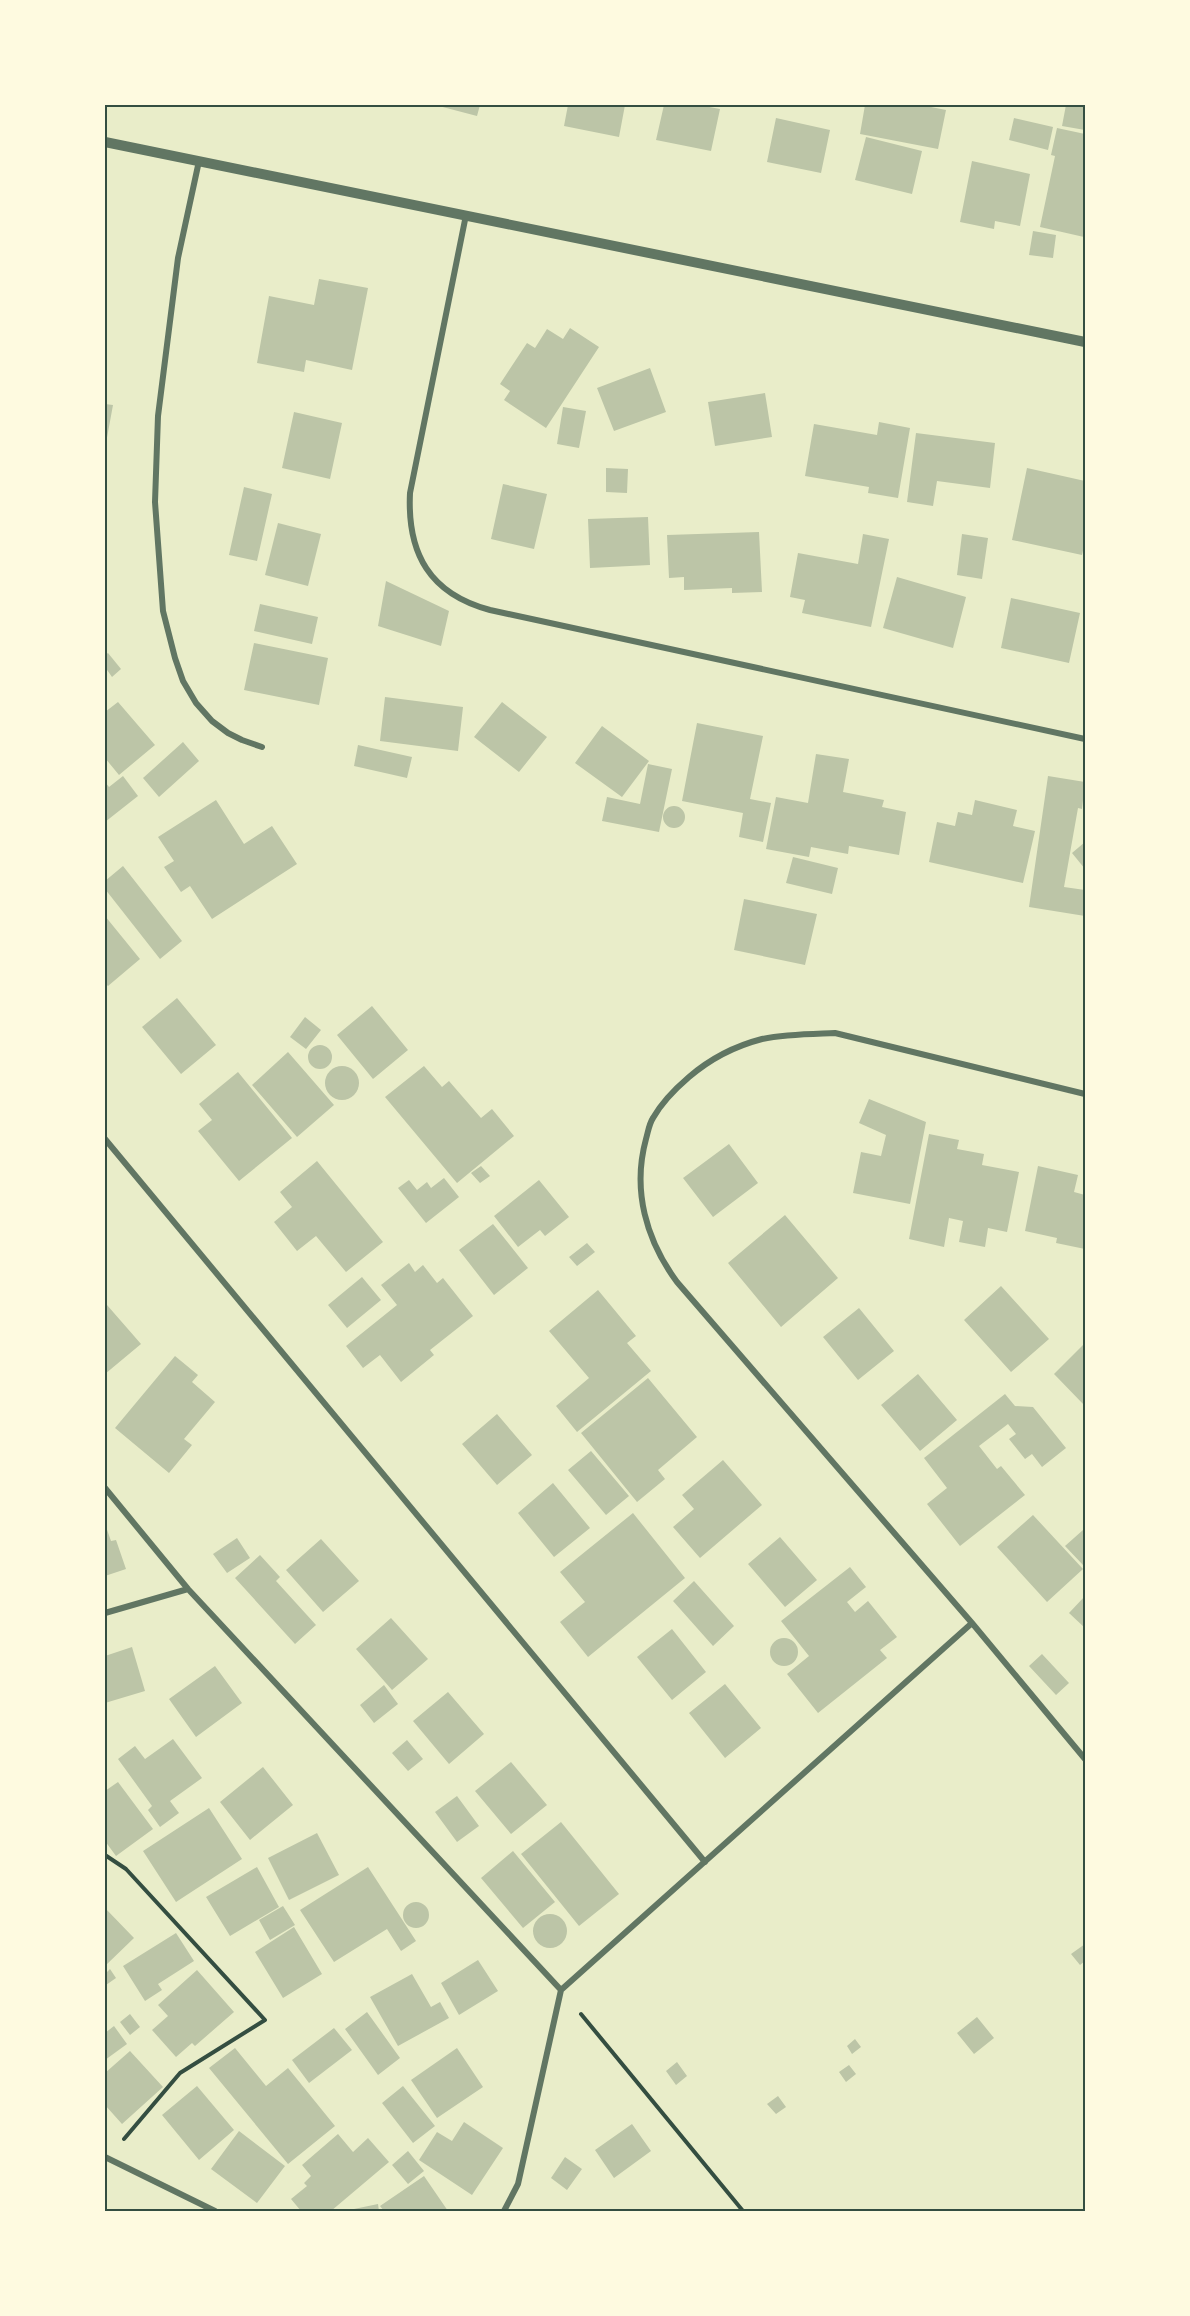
<svg xmlns="http://www.w3.org/2000/svg" width="1190" height="2316" font-family="'Exo 2',sans-serif">
	<style>
		.building { fill: #bcc5a7 }
		.lines { fill: none; stroke-linecap: round; stroke-linejoin: round }
		.path { stroke: #344e41; stroke-width: 4 }
		.minor { stroke: #617663; stroke-width: 6 }
		.tertiary { stroke: #617663; stroke-width: 10 }
		.neatline { fill: none; stroke: #344e41; stroke-width: 2 }
	</style>
	<rect width="100%" height="100%" fill="#e9edc9"/>
	<path class="building" d="M435 105H480L477 116Z
		M568 105H625L619 137 564 126Z
		M664 105H699L720 109 711 151 656 140Z
		M865 105H921L946 110 938 149 860 134Z
		M1066 105H1085V130L1062 126Z
		M776 118 830 130 821 173 767 162Z
		M1014 118 1053 127 1048 150 1009 140Z
		M1057 128 1085 134 1084 237 1040 227 1055 156 1051 155Z
		M866 137 922 151 912 194 855 180Z
		M972 161 1030 174 1020 226 995 221 994 229 960 222Z
		M1033 231 1056 235 1053 258 1029 255Z
		M319 279 368 288 352 370 306 360 304 372 257 363 269 296 314 305Z
		M570 328 599 347 546 428 504 400 510 391 500 384 527 343 535 348 547 329 563 339Z
		M650 368 666 412 614 431 597 388Z
		M765 393 772 437 715 446 708 402Z
		M105 404 113 405 106 443H105Z
		M563 407 586 411 579 448 557 444Z
		M294 412 342 423 330 479 282 468Z
		M879 422 910 428 898 498 868 493 869 487 805 476 814 424 877 435Z
		M916 433 995 443 990 488 937 481 933 506 907 502Z
		M606 468 628 469 627 493 606 492Z
		M1027 468 1085 481V542L1082 555 1012 540Z
		M503 484 547 494 534 549 491 539Z
		M244 487 272 494 257 561 229 555Z
		M648 517 650 565 590 568 588 519Z
		M278 523 321 534 308 586 265 575Z
		M759 532 762 592 732 593V588L684 590V577L669 578 667 535Z
		M863 534 889 539 871 627 802 613 805 600 790 597 798 553 858 564Z
		M962 534 988 538 982 579 957 575Z
		M897 577 966 597 953 648 883 628Z
		M386 581 449 611 441 646 378 626Z
		M1011 598 1080 613 1069 663 1001 648Z
		M260 604 318 617 312 644 254 631Z
		M254 643 328 658 319 705 244 690Z
		M108 653 121 669 112 677 105 667V655Z
		M385 697 463 707 458 751 380 741Z
		M118 702 155 745 119 775 105 758V712Z
		M502 702 547 737 519 772 474 737Z
		M697 723 763 736 750 799 771 803 763 842 739 837 743 813 682 801Z
		M602 726 649 761 622 797 575 763Z
		M183 742 199 761 159 797 143 778Z
		M358 745 412 757 407 778 354 766Z
		M816 754 849 759 843 792 884 800 882 807 906 812 899 855 849 846 848 854 811 847 809 857 766 849 776 797 808 803Z
		M648 764 672 769 659 832 602 821 607 797 640 804Z
		M123 776 138 796 105 822V782L109 787Z
		M1048 776 1085 782 1082 809 1078 808 1064 887 1085 890V916L1029 907Z
		M216 800 244 844 272 826 297 864 212 919 190 886 181 892 164 867 174 861 158 837Z
		M975 800 1017 810 1013 826 1035 831 1023 883 929 862 937 822 955 826 958 812 972 815Z
		M663 817a11 11 0 1 1 22 0a11 11 0 1 1-22 0Z
		M1085 842V869L1072 853Z
		M793 857 838 868 832 894 786 883Z
		M123 866 182 941 160 959 105 889V881Z
		M744 899 817 914 805 965 734 950Z
		M105 916 140 959 108 986 105 983Z
		M177 998 216 1045 181 1074 142 1027Z
		M372 1006 408 1050 373 1079 337 1035Z
		M305 1017 321 1030 306 1049 290 1037Z
		M308 1057a12 12 0 1 1 24 0a12 12 0 1 1-24 0Z
		M288 1052 334 1105 297 1137 252 1085Z
		M325 1083a17 17 0 1 1 34 0a17 17 0 1 1-34 0Z
		M424 1066 442 1087 449 1081 481 1118 492 1109 514 1136 457 1183 385 1097Z
		M238 1072 292 1138 239 1181 198 1131 212 1120 199 1104Z
		M869 1099 926 1122 910 1204 853 1193 861 1152 881 1156 886 1135 859 1123Z
		M929 1134 959 1140 957 1149 984 1154 982 1165 1019 1172 1007 1232 988 1228 985 1247 959 1242 963 1221 949 1218 944 1247 909 1239Z
		M729 1144 758 1183 713 1217 683 1178Z
		M317 1161 383 1242 346 1272 316 1236 297 1251 274 1222 292 1207 280 1192Z
		M481 1166 490 1176 480 1183 471 1173Z
		M1038 1166 1078 1175 1074 1192 1085 1195V1249L1056 1243 1057 1238 1025 1231Z
		M444 1178 459 1197 426 1223 398 1188 409 1180 417 1190 427 1182 431 1188Z
		M539 1180 569 1217 545 1236 540 1230 518 1247 494 1216Z
		M785 1215 838 1278 781 1327 728 1263Z
		M493 1224 528 1268 494 1295 459 1250Z
		M587 1243 595 1252 577 1266 569 1257Z
		M409 1263 415 1272 423 1265 437 1283 443 1278 473 1316 430 1350 434 1355 401 1382 380 1355 363 1368 346 1346 397 1305 381 1285Z
		M362 1277 381 1300 347 1328 328 1305Z
		M1001 1286 1049 1339 1011 1372 964 1320Z
		M598 1290 636 1336 627 1343 651 1371 577 1432 556 1406 589 1378 549 1331Z
		M107 1305 141 1344 105 1374V1306Z
		M859 1308 894 1351 858 1380 823 1337Z
		M1085 1343V1406L1054 1374Z
		M175 1356 198 1375 192 1382 215 1402 184 1439 192 1445 169 1473 115 1428Z
		M918 1374 957 1420 920 1451 881 1405Z
		M648 1378 697 1437 658 1470 665 1479 637 1502 581 1433Z
		M1005 1394 1015 1406 1033 1407 1066 1448 1042 1467 1032 1454 1025 1459 1009 1439 1016 1434 1008 1424 979 1446 997 1469 1001 1466 1025 1495 960 1546 927 1504 947 1488 924 1458Z
		M497 1414 532 1455 497 1485 462 1444Z
		M591 1451 629 1496 606 1515 568 1470Z
		M723 1460 762 1505 700 1558 673 1527 694 1509 682 1495Z
		M553 1483 590 1528 554 1557 518 1513Z
		M633 1513 685 1578 588 1657 560 1622 585 1602 560 1572Z
		M1033 1515 1083 1569 1047 1602 997 1547Z
		M105 1524 111 1541 116 1540 126 1569 105 1576Z
		M1083 1530 1085 1563 1083 1565 1065 1546Z
		M780 1537 817 1580 785 1607 748 1564Z
		M237 1538 250 1558 227 1573 213 1554Z
		M321 1539 359 1581 323 1612 286 1570Z
		M260 1555 280 1577 276 1581 316 1625 295 1644 235 1578Z
		M850 1567 866 1587 847 1602 855 1612 868 1601 897 1637 880 1650 887 1658 818 1713 787 1674 809 1656 781 1621Z
		M694 1581 734 1626 713 1646 673 1601Z
		M1085 1596V1628L1069 1613Z
		M391 1618 428 1659 392 1690 356 1649Z
		M672 1629 706 1672 672 1700 637 1657Z
		M770 1652a14 14 0 1 1 28 0a14 14 0 1 1-28 0Z
		M132 1647 145 1691 105 1703V1656Z
		M1042 1654 1069 1683 1056 1695 1029 1666Z
		M215 1666 242 1703 196 1737 169 1699Z
		M725 1684 761 1728 725 1758 689 1713Z
		M384 1685 398 1704 374 1723 360 1705Z
		M448 1692 484 1734 449 1764 413 1721Z
		M173 1739 202 1778 170 1801 179 1813 160 1827 148 1810 152 1806 118 1759 135 1746 145 1759Z
		M407 1740 423 1759 408 1771 392 1753Z
		M511 1762 547 1805 511 1834 475 1791Z
		M263 1767 293 1805 250 1840 220 1802Z
		M118 1782 153 1829 116 1856 105 1841V1791Z
		M457 1796 479 1826 457 1842 435 1812Z
		M209 1808 242 1859 176 1902 143 1851Z
		M561 1822 619 1894 579 1926 521 1854Z
		M317 1833 339 1875 289 1900 268 1858Z
		M513 1851 555 1902 523 1928 481 1878Z
		M257 1867 279 1907 230 1936 206 1897Z
		M368 1867 416 1941 401 1951 387 1929 334 1962 300 1910Z
		M403 1915a13 13 0 1 1 26 0a13 13 0 1 1-26 0Z
		M283 1906 295 1925 270 1940 259 1920Z
		M105 1908 134 1938 105 1966Z
		M533 1931a17 17 0 1 1 34 0a17 17 0 1 1-34 0Z
		M294 1927 322 1974 283 1998 255 1952Z
		M176 1933 194 1961 158 1984 162 1990 145 2001 123 1966Z
		M1085 1944V1961L1080 1965 1071 1954Z
		M478 1960 498 1991 459 2015 441 1983Z
		M110 1969 116 1978 106 1985 105 1974Z
		M197 1970 234 2012 195 2046 192 2043 176 2057 152 2030 168 2016 158 2005Z
		M412 1974 431 2007 440 2002 449 2018 398 2046 370 1997Z
		M367 2012 400 2058 378 2075 345 2029Z
		M130 2014 140 2027 130 2035 120 2022Z
		M977 2017 994 2038 974 2054 957 2033Z
		M114 2026 127 2044 105 2060V2033Z
		M334 2028 352 2050 309 2083 292 2060Z
		M855 2039 861 2047 852 2054 847 2046Z
		M235 2048 266 2086 288 2068 335 2126 288 2164 209 2068Z
		M457 2048 483 2087 437 2118 411 2080Z
		M130 2051 163 2087 122 2124 105 2105V2073Z
		M677 2062 687 2076 676 2085 666 2071Z
		M849 2065 856 2074 846 2082 839 2072Z
		M197 2086 234 2130 199 2160 162 2115Z
		M403 2086 435 2126 413 2143 382 2103Z
		M778 2096 786 2107 776 2114 767 2104Z
		M464 2122 503 2148 472 2195 419 2160 437 2132 452 2141Z
		M632 2124 651 2151 614 2178 595 2150Z
		M239 2131 285 2166 257 2203 211 2169Z
		M338 2134 353 2152 368 2138 389 2162 331 2211H301L291 2199 307 2186 304 2183 311 2176 302 2165Z
		M408 2151 424 2171 408 2184 392 2165Z
		M565 2157 582 2169 567 2190 551 2178Z
		M424 2176 448 2211H384L380 2206Z
		M378 2204 379 2211H355L354 2209Z"/>
	<g class="lines">
		<path class="path" d="M105 1855 126 1869 265 2020 180 2073 124 2139
			M581 2014 743 2211"/>
		<path class="minor" d="M199 161 178 258 158 416 155 502 163 611 175 658 183 681 196 703 212 721 228 733 242 740 262 747
			M466 215 410 493C407 554 430 594 490 610L1085 739
			M1085 1094 835 1033C810 1034 786 1034 762 1039 735 1046 710 1059 689 1077 675 1089 662 1102 653 1118 649 1124 648 1132 646 1139 632 1190 646 1240 677 1282L972 1623 1085 1759
			M105 1139 705 1862
			M105 1488 188 1589 561 1990
			M105 1613 188 1589
			M105 2157 215 2211
			M504 2211 518 2184 561 1990 972 1623"/>
		<path class="tertiary" d="M105 142 1085 342"/>
	</g>
	<rect width="1190" height="2316" fill="none" stroke="#fefae0" stroke-width="213"/>
	<rect x="106" y="106" width="978" height="2104" class="neatline"/>
</svg>
